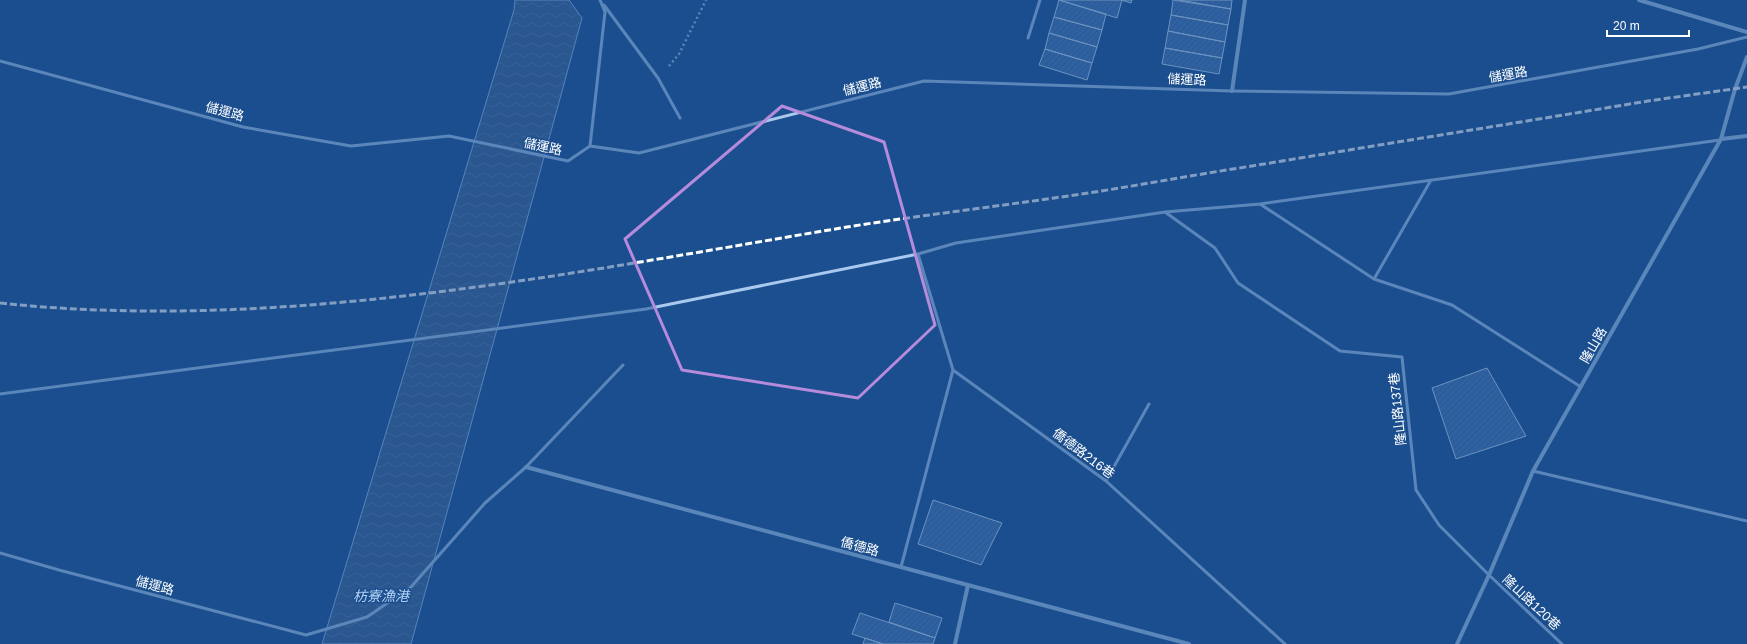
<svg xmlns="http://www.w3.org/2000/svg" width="1747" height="644" font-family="Helvetica,'Noto Sans TC',sans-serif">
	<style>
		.water { fill: url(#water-waves); stroke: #9cc4f0 }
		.building { fill: url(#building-hatch); stroke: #cfe3fa }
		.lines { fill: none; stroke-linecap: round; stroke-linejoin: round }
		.path { stroke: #a9c9ee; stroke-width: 2.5; stroke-dasharray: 2 3; stroke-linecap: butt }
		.lane { stroke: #a9c9ee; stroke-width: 3 }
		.street { stroke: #a9c9ee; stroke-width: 4 }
		.rail { stroke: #fff; stroke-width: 3; stroke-dasharray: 7 3; stroke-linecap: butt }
		.marked { fill: none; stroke: #b68bdc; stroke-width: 3; stroke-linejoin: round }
		.labels { text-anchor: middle; stroke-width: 3; stroke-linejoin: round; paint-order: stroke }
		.street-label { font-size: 13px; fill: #fff; stroke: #1b4f8f }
		.water-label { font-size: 14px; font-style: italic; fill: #b5d3f5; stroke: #1b4f8f }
	</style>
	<defs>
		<pattern id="water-waves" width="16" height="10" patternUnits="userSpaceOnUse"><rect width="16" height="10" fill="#3c6290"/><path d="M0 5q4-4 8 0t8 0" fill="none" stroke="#597aa1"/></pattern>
		<pattern id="building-hatch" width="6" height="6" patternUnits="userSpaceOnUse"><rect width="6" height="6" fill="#4478b7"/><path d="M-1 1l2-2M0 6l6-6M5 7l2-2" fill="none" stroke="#486282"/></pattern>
	</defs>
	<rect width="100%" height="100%" fill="#1b4f8f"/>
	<path class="water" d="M515 0H569L582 18 411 644H322L514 10Z"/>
	<path class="building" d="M1059 0H1122L1117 18Z
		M1059 0 1106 14 1102 30 1054 17Z
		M1121 0H1132L1131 3Z
		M1173 0 1231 9 1228 25 1171 15Z
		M1179 0H1232L1231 9Z
		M1171 15 1228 25 1225 42 1168 31Z
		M1054 17 1102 30 1097 47 1049 33Z
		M1168 31 1225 42 1222 58 1165 48Z
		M1049 33 1097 47 1092 63 1045 49Z
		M1165 48 1222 58 1219 74 1162 64Z
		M1045 49 1092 63 1087 80 1039 65Z
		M1487 368 1526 436 1456 459 1432 388Z
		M933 500 1002 523 981 565 918 544Z
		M895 603 942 618 935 638 889 622Z
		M860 613 935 638 933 644H883L852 634Z
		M865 638 883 644H863Z"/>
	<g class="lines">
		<path class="path" d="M669 66 679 54 706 0"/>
		<path class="lane" d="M604 5 658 78 680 118
			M1028 38 1040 0
			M0 61 243 127 351 146 449 136 568 161 590 146 639 153 924 81 1232 91 1449 94 1698 49 1747 37
			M590 146 605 12 600 0
			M1260 204 1374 279 1452 305 1581 387
			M1165 212 1215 248 1238 283 1340 351 1402 357 1416 490 1439 525 1489 575 1562 644
			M918 254 953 370 1106 481 1285 644
			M1374 279 1431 180
			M0 394 646 309 918 254 956 243 1165 212 1260 204 1720 140
			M1533 471 1747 521
			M1106 481 1149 404
			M0 553 59 570 306 635 367 617 411 587 485 503 526 467 623 365
			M901 567 953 370"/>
		<path class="street" d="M1639 0 1747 32
			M1232 91 1245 0
			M1721 139 1747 136
			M526 467 1189 644
			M955 644 968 585
			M1457 644 1489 575 1533 471 1721 139 1735 89 1747 57"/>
		<path class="rail" d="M0 303C281 333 570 273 847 227 916 216 985 208 1054 198 1120 189 1186 176 1252 166 1384 144 1516 123 1648 101L1747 87"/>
	</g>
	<path d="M0 0H1747V644H0ZM782 106 884 142 935 325 858 398 682 370 625 239Z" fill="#1b4f8f" fill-opacity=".55" fill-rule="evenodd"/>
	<path class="marked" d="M782 106 884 142 935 325 858 398 682 370 625 239Z"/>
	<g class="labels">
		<g class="street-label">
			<text transform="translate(1508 74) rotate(-10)" y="5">儲運路</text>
			<text transform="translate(1187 79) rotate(2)" y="5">儲運路</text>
			<text transform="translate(862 86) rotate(-14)" y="5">儲運路</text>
			<text transform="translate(225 111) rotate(15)" y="5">儲運路</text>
			<text transform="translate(543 146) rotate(12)" y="5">儲運路</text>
			<text transform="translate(1593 345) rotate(-60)" y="5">隆山路</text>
			<text transform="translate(1397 409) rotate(-96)" y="5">隆山路137巷</text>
			<text transform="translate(1084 453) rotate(37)" y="5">僑德路216巷</text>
			<text transform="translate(860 546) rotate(15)" y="5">僑德路</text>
			<text transform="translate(155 585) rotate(15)" y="5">儲運路</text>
			<text transform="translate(1532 602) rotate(43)" y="5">隆山路120巷</text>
		</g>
		<g class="water-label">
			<text x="381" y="601">枋寮漁港</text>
		</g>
	</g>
	<path d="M1607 30v6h82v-6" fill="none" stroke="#ffffff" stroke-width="2"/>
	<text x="1613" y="30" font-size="12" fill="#ffffff" stroke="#1b4f8f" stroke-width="3" paint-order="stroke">20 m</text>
</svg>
